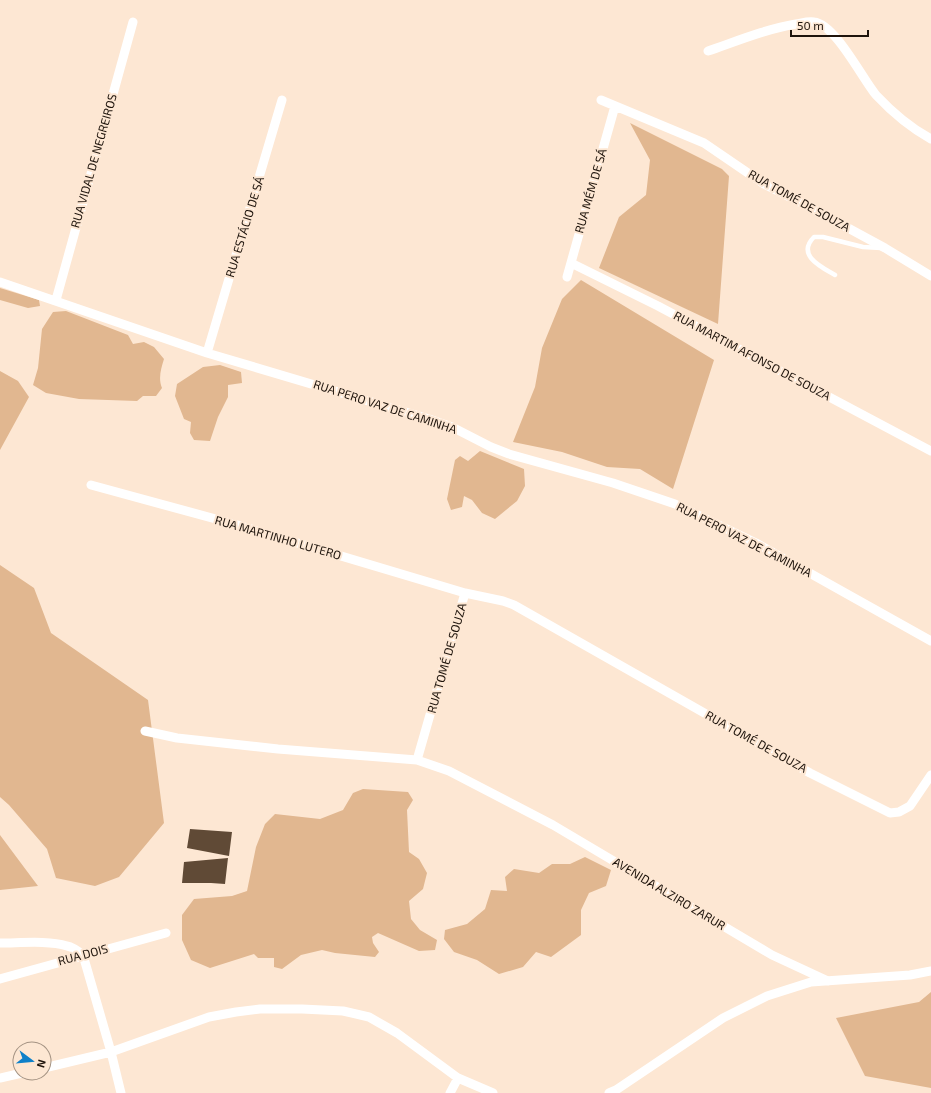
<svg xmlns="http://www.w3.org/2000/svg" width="931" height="1093" font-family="'Exo 2',sans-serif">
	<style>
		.green { fill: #e1b790 }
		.building { fill: #604a36 }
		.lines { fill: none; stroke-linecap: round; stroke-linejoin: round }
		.service { stroke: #fff; stroke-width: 4.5 }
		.minor { stroke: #fff; stroke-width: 9 }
		.labels { text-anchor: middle; stroke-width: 4; stroke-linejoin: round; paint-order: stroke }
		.street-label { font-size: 12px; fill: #1e140c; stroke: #fde7d3 }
	</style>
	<rect width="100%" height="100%" fill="#fde7d3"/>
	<path class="green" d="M630 123 722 169 729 176 718 324 599 268 619 217 646 195 650 160Z
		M581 280 714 360 673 489 640 469 607 467 562 452 513 442 535 387 542 348 562 299Z
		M0 288 39 300 40 306 28 308 0 300Z
		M66 311 128 335 133 344 144 342 154 347 164 359C161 369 158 378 162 388L156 396H143L137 401 79 399 46 393 33 385 38 368 42 329 53 312Z
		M220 365 241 372 242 383 228 385V397L218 417 210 441 194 440 190 433 191 422 184 419 175 396 177 384 203 367Z
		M0 371 18 381 29 397 0 450Z
		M480 451 524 469 525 486 517 501 495 519 482 513 472 500 464 496 462 507 451 510 447 499 455 460 460 456 468 461Z
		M0 565 34 588 51 633 148 700 164 823 119 877 95 886 56 878 47 849 9 805 0 797Z
		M363 789 408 792 413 800 407 810 409 852 419 859 427 873 423 889 409 901 411 919 420 930 437 940 435 950 419 951 378 933 372 937 373 943 379 952 375 957 335 953 322 950 301 955 282 969 274 967V958H258L254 954 210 968 191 960 182 940V915L194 899 232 896 247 891 256 847 265 824 275 814 320 819 343 810 353 793Z
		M0 835 38 886 0 890Z
		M585 857 611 870 606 886 589 893 581 910V935L551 957 536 952 523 967 499 974 477 960 454 952 444 939 445 930 467 924 485 909 491 890 507 891 505 877 514 869 539 873 552 864H570Z
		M931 992V1088L865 1076 836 1018 919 1002Z"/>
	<path class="building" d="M190 829 232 832 229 856 187 848Z
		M228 858 225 884 211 883H182L184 862Z"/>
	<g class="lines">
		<path class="service" d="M835 275C821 267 796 255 814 237H823L863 247 881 248"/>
		<path class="minor" d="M708 51C737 41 766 29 796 24 802 23 808 21 814 22 835 24 862 78 876 95 891 111 911 128 931 139
			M601 100 704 143 764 184 813 209 885 248 931 276
			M571 263 658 306 931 451
			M567 277 615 106
			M0 282 207 353 429 419 452 427 491 447 509 454 613 483 675 504 756 543 931 641
			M56 300 133 22
			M207 353 282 100
			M91 485 234 524 465 593 503 601 514 605 810 773 890 813 899 812 910 806 931 775
			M145 731 177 738 278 749 417 760 449 771 553 825 772 955 828 981
			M417 760 465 593
			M0 943C20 943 48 940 67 946 73 947 78 951 83 955L111 1052 121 1093
			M0 979 166 933
			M44 1068 111 1052 209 1017 236 1012 260 1009H302L343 1011 369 1017 397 1033 458 1078 493 1093
			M0 1078 22 1073
			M450 1093 458 1078
			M609 1093 616 1090 723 1018 767 996 811 982 910 975 931 971"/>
	</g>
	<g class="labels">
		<g class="street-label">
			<text transform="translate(94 161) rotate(-74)" y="4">RUA VIDAL DE NEGREIROS</text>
			<text transform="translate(591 191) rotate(-74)" y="4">RUA MÉM DE SÁ</text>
			<text transform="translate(799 201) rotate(29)" y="4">RUA TOMÉ DE SOUZA</text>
			<text transform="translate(245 227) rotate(-73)" y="4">RUA ESTÁCIO DE SÁ</text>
			<text transform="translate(752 356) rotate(28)" y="4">RUA MARTIM AFONSO DE SOUZA</text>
			<text transform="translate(385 407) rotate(18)" y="4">RUA PERO VAZ DE CAMINHA</text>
			<text transform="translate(278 538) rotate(16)" y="4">RUA MARTINHO LUTERO</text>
			<text transform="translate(744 540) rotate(27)" y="4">RUA PERO VAZ DE CAMINHA</text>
			<text transform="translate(447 658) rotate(-74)" y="4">RUA TOMÉ DE SOUZA</text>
			<text transform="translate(756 742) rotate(29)" y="4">RUA TOMÉ DE SOUZA</text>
			<text transform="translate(669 894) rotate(31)" y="4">AVENIDA ALZIRO ZARUR</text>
			<text transform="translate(83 955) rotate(-15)" y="4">RUA DOIS</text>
		</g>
	</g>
	<g transform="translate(32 1061) rotate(106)"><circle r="19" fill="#fde7d3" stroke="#a49383"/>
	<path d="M0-3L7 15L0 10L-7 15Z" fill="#0e80c9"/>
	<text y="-6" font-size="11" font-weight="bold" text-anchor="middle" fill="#1e140c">N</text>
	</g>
	<path d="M791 30v6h77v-6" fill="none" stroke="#1e140c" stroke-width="2"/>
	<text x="797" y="30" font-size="12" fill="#1e140c" stroke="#fde7d3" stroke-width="3" paint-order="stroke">50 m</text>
</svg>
